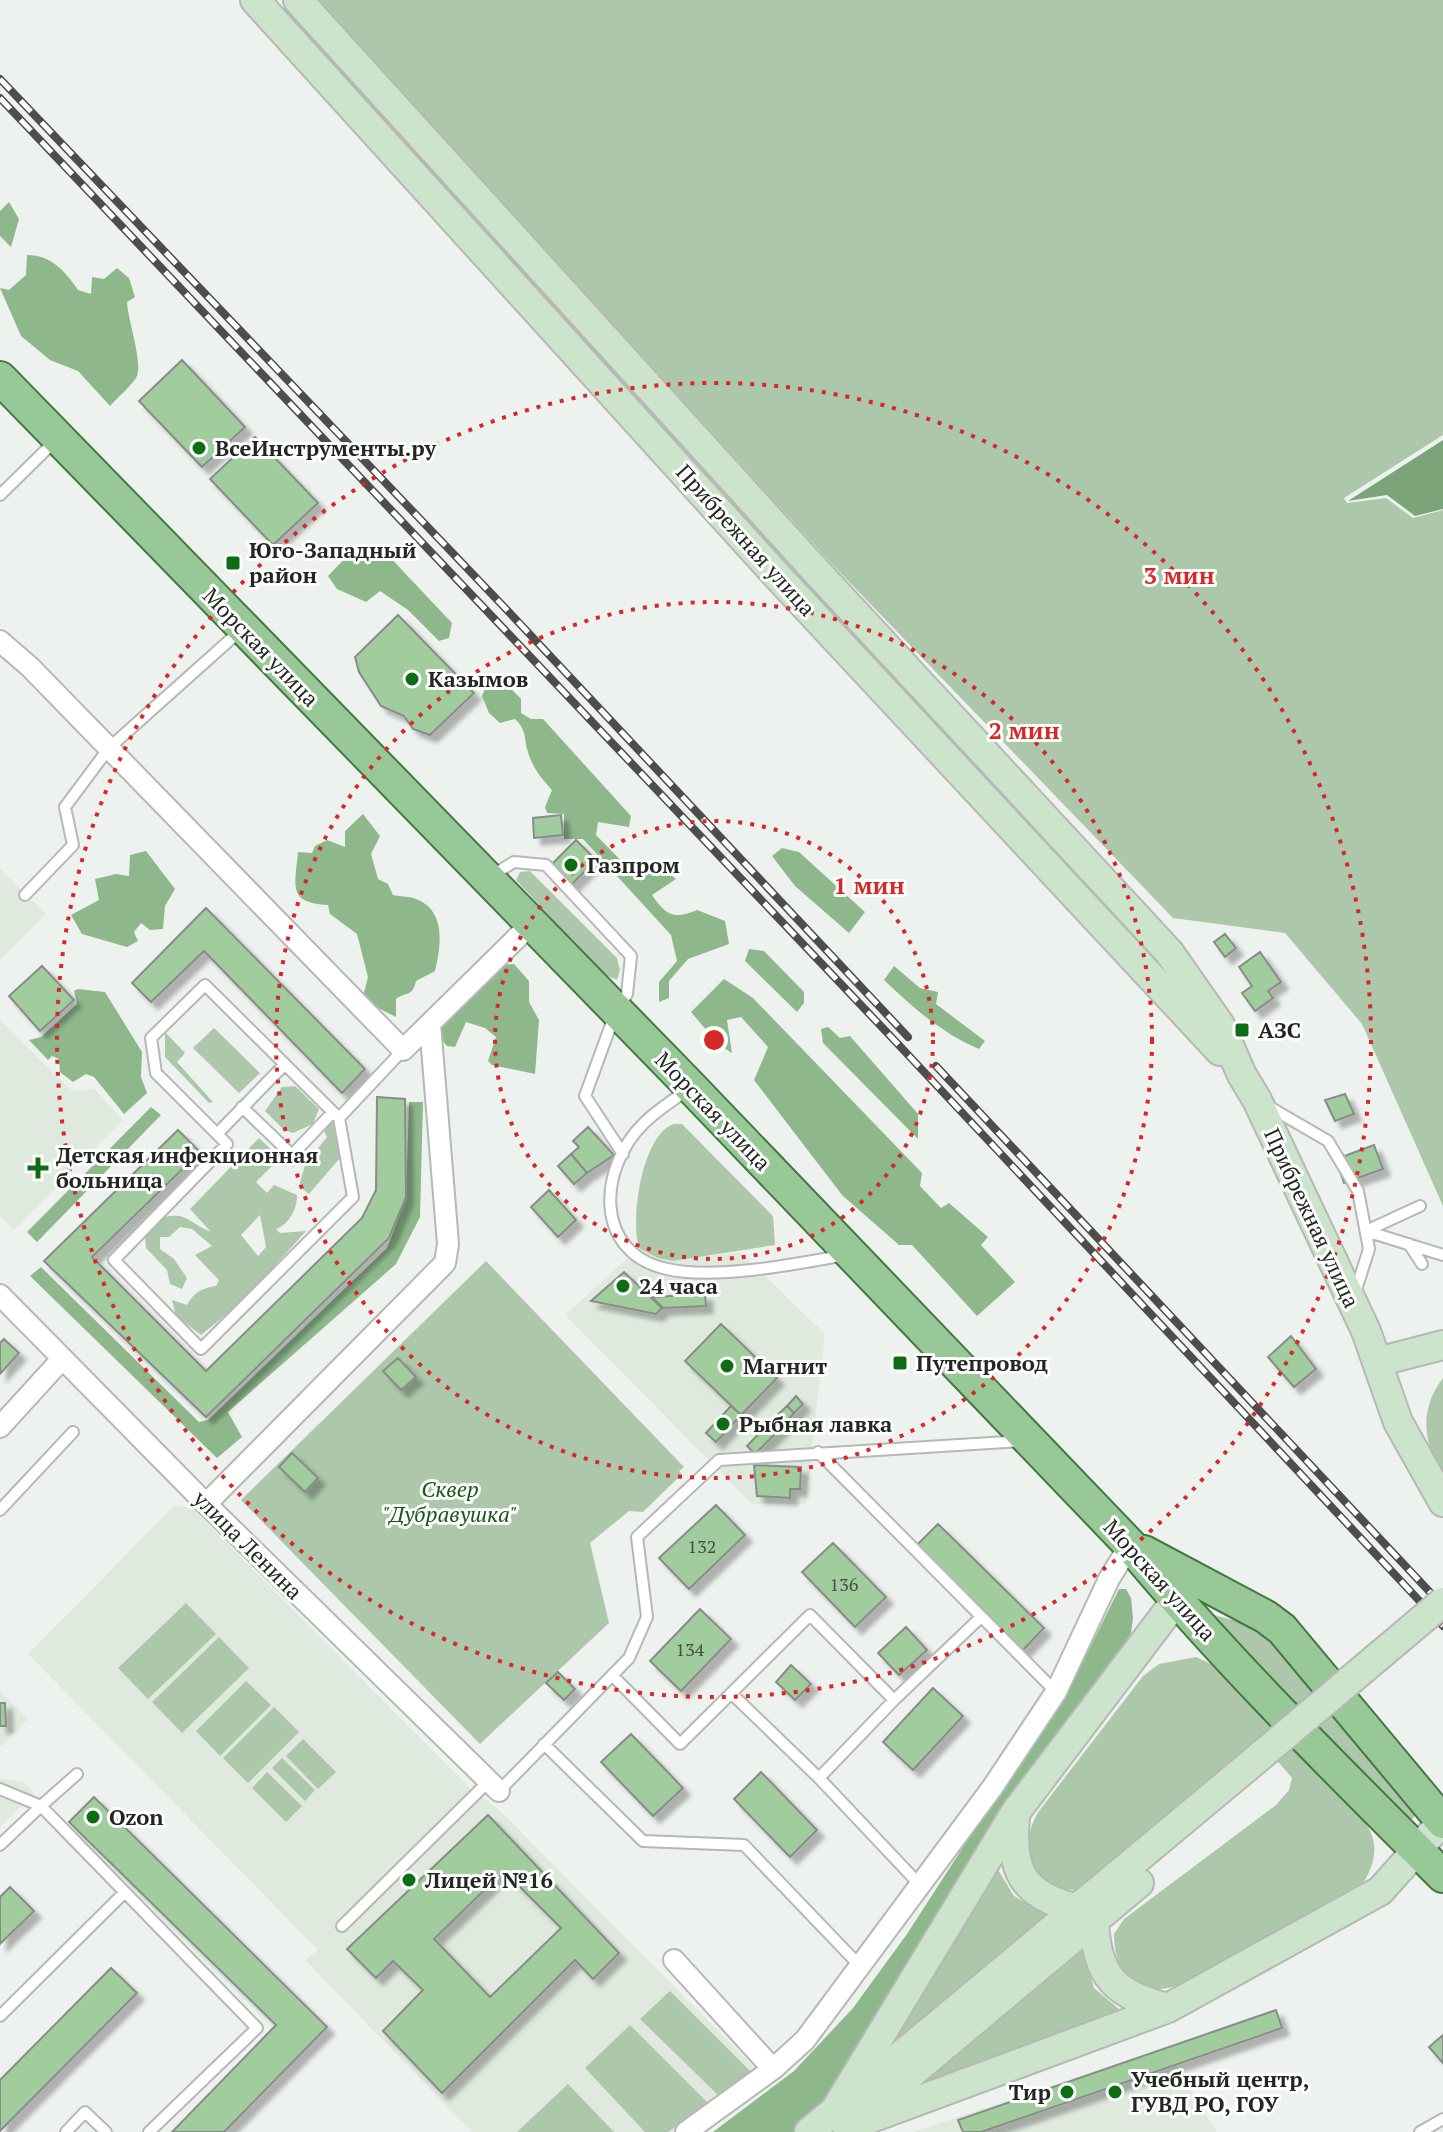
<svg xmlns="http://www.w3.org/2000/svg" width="1443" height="2132" font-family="'PT Serif',serif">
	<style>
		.built { fill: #dfe9de }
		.green { fill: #adc7ab; fill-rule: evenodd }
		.forest { fill: #8eb88c }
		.water { fill: #7ba579 }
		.building { fill: #a0cc9e; stroke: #898c88; stroke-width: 2; fill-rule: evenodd; filter: url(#shadow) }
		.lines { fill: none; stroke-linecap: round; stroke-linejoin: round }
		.lane-casing { stroke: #b5b8b4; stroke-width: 14 }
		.street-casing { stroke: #b5b8b4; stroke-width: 24 }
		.secondary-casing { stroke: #b5b8b4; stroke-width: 32 }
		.primary-casing { stroke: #447843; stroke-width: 36 }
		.lane { stroke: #fff; stroke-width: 10 }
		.street { stroke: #fff; stroke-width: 20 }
		.secondary { stroke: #cce4cc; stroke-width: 28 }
		.primary { stroke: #99c898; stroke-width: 32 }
		.rail-casing { stroke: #4c4d4c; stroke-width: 8 }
		.rail { stroke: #fcfffc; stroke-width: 5; stroke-dasharray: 15; stroke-linecap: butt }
		.secondary-bridge-casing { stroke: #b5b8b4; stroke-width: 32; stroke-linecap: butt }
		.secondary-bridge { stroke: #cce4cc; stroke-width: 28 }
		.ring { fill: none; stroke: #d62828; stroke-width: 4; stroke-dasharray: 4 8 }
		.poi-dot { fill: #0f6c16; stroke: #fcfffc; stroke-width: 3 }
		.labels { text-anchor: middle; stroke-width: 6; stroke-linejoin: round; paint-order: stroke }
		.number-label { font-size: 18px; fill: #434f42 }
		.poi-label { font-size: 22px; font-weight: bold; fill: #242524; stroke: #fcfffc; text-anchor: start }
		.street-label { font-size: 22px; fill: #242524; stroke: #fcfffc }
		.park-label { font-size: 22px; font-style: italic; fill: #1a551b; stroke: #fcfffc }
		.centre { fill: #d62828; stroke: #fcfffc; stroke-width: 4 }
		.ring-label { font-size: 24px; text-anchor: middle; font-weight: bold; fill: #d62828; stroke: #fcfffc; stroke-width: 6; stroke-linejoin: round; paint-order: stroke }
	</style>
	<defs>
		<filter id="shadow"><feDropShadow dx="7" dy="7" stdDeviation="2" flood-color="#0004"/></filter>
	</defs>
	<rect width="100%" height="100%" fill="#eef2ee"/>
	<path class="built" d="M0 869 46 914 0 960Z
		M0 1020 72 1091 94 1089 123 1120 14 1230 0 1216Z
		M639 1248 658 1258 673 1261 740 1252 825 1334 806 1504H752L565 1315Z
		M174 1506 192 1508 470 1788 499 1810 765 2078 685 2132H472L305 1960 318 1950 28 1654Z
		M0 1691 28 1719 0 1747Z
		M0 1779 22 1781 34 1793 0 1827Z
		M1276 2010 1282 2028 1176 2065 1217 2132H913Z"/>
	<path class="green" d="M318 0H1443V435L1344 498 1347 503 1386 498 1413 518 1443 510V1206L1362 1024 1285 933 1173 918 828 560Z
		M530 871 617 958 620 970 617 980 603 974 516 880 520 872Z
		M214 1028 260 1073 239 1093 193 1048Z
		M165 1032 185 1053 177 1062 213 1102 209 1103 165 1057Z
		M295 1086 319 1109 313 1124 293 1133 284 1130 265 1111 282 1087Z
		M332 1121 340 1158 309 1194 299 1186 305 1165 327 1137 324 1131Z
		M674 1124H682L773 1216 775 1245 673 1261 658 1258 639 1248C630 1219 642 1134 674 1124Z
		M259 1138 280 1158 256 1182 267 1193 274 1185 297 1195C297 1210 289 1224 276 1229L280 1233 306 1231 245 1299 201 1335 176 1316 172 1300 187 1305C194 1292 202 1288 216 1286L219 1280 195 1255 212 1246 192 1229 180 1227 169 1237H160V1249L174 1259 187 1278 182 1289 170 1284 167 1270 146 1248 145 1235 153 1220C188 1210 182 1219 211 1232L190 1209ZM260 1215 266 1247 258 1256 241 1235Z
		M486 1261 684 1467 679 1471 682 1474 643 1512 629 1511 590 1543 609 1623 480 1744 241 1500Z
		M1443 1378V1480C1425 1444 1417 1412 1443 1378Z
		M186 1603 216 1634 148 1699 118 1668Z
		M1206 1613 1237 1621 1276 1644 1415 1813 1414 1818 1406 1821Z
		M219 1637 249 1668 182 1733 152 1702Z
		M1196 1657 1213 1665 1363 1819C1381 1844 1376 1864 1359 1890L1182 1984C1137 2000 1115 1979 1114 1934L1124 1919 1276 1805 1289 1790 1292 1778 1269 1751 1086 1889C1034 1896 1012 1855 1039 1811L1143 1676 1159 1664Z
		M246 1681 271 1705 220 1756 196 1731Z
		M274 1707 299 1732 248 1783 223 1758Z
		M303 1739 336 1772 318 1789 286 1756Z
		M282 1758 315 1790 305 1801 272 1768Z
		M267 1772 302 1806 286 1822 252 1788Z
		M995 1865 1014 1896 1053 1918 873 2065Z
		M1082 1948 1094 1988 1126 2015 900 2097Z
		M670 1991 752 2073 720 2097 640 2019Z
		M630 2025 709 2104 668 2132H645L585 2068Z
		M568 2084 614 2132H517Z"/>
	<path class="forest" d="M9 202 19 219 11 247 0 236V211Z
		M27 255C51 255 65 271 78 290L91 294 92 277 104 279 117 268 129 278 135 297 127 302C128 321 144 365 136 378 129 388 118 397 110 406L78 371 50 360 21 336 0 288 9 290 26 275Z
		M353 550 361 559 385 552 452 623 449 638 439 641 408 610 380 591 366 602 337 589 328 576Z
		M504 681 521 699V713L531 719H543L631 816 629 827 598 822 596 835 641 881 647 870 669 873 676 879 652 895C666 915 673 920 697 910L725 921 729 944 688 959 669 981V998L659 1002V982L677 961 671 935 583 839H564V814L547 813 545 807 552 790C540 777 532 767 527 749 524 735 526 730 515 719L500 723 489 713 482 696 486 686Z
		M363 814 380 836 371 854 378 879 388 884 393 895C400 897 407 896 413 898 447 908 441 946 435 971L416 981C412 998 406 991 396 999V1017L362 1000 368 977 357 934 330 914 328 905C287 903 295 886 298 852L312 853 315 846 327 840 345 847V831Z
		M782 848 799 852 865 912 849 933 795 886 772 856Z
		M146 851 175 889 165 906 163 929 150 930 141 923 134 932 138 941 127 947 82 934 71 915 99 900 95 879 116 874 129 876 130 855Z
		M749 949 764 951 804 992V1003L797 1012 745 961Z
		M514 964 529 981V1002L539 1020 535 1074 492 1065 488 1061 496 1037 485 1028 466 1022 455 1047 447 1046 440 1038V1021L495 976 502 965Z
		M894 966 920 988 938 992 936 1004 985 1041 979 1049C943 1034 912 1007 884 980Z
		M724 979 753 998 922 1173 920 1186 941 1208 949 1203 988 1237 981 1245 1015 1282 977 1316 912 1245H899L842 1195 754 1080 768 1047 741 1017 727 1020 732 1053 719 1045 691 1012Z
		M78 989 105 992 142 1052 141 1077 147 1093 124 1114 94 1077 86 1074 73 1082 60 1072 59 1059 52 1056 48 1060 29 1040 41 1037 77 1004 74 991Z
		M828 1027 840 1038 850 1036 918 1114V1139L823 1043 821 1029Z
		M409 1102H423L420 1217 396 1264 228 1412 242 1437 217 1458 30 1276 41 1267 199 1422 208 1420 387 1248 406 1197Z
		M151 1107 161 1115 37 1242 27 1232Z
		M1119 1589H1126L1131 1598 1133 1619 1130 1639 825 2105 794 2132H713L794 2071 853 2008 907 1934 1009 1776 1065 1698Z"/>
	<path class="water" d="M1443 440V509L1415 516 1387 495 1348 501Z"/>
	<path class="building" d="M182 360 245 427 202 467 139 401Z
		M255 437 318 503 273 545 210 479Z
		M398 615 474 693 430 735 413 729 404 716 381 706 359 672 355 657Z
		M561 815 563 835 534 838 533 818Z
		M576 840 596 860 566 890 546 870Z
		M206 908 365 1069 342 1093 204 951 151 1002 132 983Z
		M1225 934 1236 948 1225 957 1214 942Z
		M1260 952 1281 982 1268 991 1273 998 1255 1011 1242 993 1252 986 1239 967Z
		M42 966 74 1000 40 1031 9 996Z
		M1345 1094 1354 1114 1335 1121 1325 1100Z
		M377 1097 405 1099 406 1197 389 1238 206 1417 44 1261 178 1130 200 1152 92 1257 206 1371 362 1218 376 1190Z
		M588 1127 614 1155 587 1173 571 1154 579 1147 573 1141Z
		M1374 1145 1383 1169 1344 1183 1336 1159Z
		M571 1154 587 1173 574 1184 558 1166Z
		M549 1190 576 1220 558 1237 531 1207Z
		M624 1272 662 1308 656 1314 591 1301Z
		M705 1294 706 1306 663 1308 652 1297Z
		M721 1324 777 1378 741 1415 685 1361Z
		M1291 1336 1316 1369 1294 1387 1268 1357Z
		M4 1339 19 1353 0 1374V1343Z
		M398 1358 416 1377 401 1390 383 1371Z
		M796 1396 803 1404 794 1413 787 1406Z
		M731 1406 741 1415 716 1442 706 1433Z
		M787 1406 794 1413 779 1430 770 1422Z
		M770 1422 779 1430 755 1454 747 1446Z
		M292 1453 318 1478 305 1492 279 1467Z
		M754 1465 801 1467 800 1489H790V1498L757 1496Z
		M716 1505 745 1535 689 1589 659 1558Z
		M938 1524 1044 1628 1022 1651 916 1546Z
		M833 1543 886 1597 855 1627 802 1572Z
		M700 1609 731 1639 681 1691 650 1661Z
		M906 1627 927 1650 899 1675 878 1653Z
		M791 1665 811 1684 795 1700 776 1682Z
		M558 1672 575 1689 564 1700 546 1683Z
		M933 1688 963 1716 913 1770 883 1742Z
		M0 1703H5L6 1726H0Z
		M631 1734 683 1788 653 1816 601 1762Z
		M761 1772 817 1830 790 1857 734 1799Z
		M94 1797 327 2027 224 2132H172L276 2025 69 1822Z
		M488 1815 619 1953 593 1979 575 1960 442 2093 383 2031 423 1990 393 1961 376 1978 347 1949ZM504 1871 561 1928 490 1997 434 1939Z
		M10 1887 34 1911 0 1944V1897Z
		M111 1968 137 1993 0 2131V2080Z
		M1276 2010 1282 2028 981 2132H963L958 2120Z
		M1443 2035V2063L1429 2047Z"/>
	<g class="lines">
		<defs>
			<path id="lane" d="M0 495 54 442
				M493 875 514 862 546 865 631 956 627 994 616 1011 585 1096 623 1154
				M25 895 73 845 65 807 109 748 241 630
				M688 1089C674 1100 657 1110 644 1123 598 1168 593 1253 667 1269 714 1280 797 1264 845 1255
				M1266 1105 1328 1141 1358 1191 1369 1249 1355 1293
				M242 1107 292 1155 333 1112
				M339 1118 353 1197 201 1349 114 1260 227 1144 156 1073 151 1038 205 985 339 1118 403 1050
				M217 1134 284 1065
				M1366 1231 1443 1255
				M1366 1231 1420 1206
				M1409 1244 1422 1264
				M818 1452 1056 1692
				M0 1510 73 1432
				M612 1675 680 1744 810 1615 894 1700 980 1618
				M731 1693 819 1778 920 1885
				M544 1744 643 1841 744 1845 860 1966
				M819 1778 894 1700
				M0 1789 41 1806 77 1774
				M499 1791 629 1658 647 1617 637 1537 719 1460 1021 1441
				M0 1845 41 1806 257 2028 149 2132
				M342 1926 489 1781
				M0 2016 125 1892
				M66 2132 85 2112 106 2132
				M1420 2132 1443 2119"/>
			<path id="street" d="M0 641 30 667 403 1050 530 925
				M0 1295 206 1504 499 1791
				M0 1427 62 1359
				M206 1504 445 1263 448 1244 430 1024
				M674 1960 773 2069
				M686 2132 773 2069 805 2040 992 1788 1056 1692 1109 1579 1130 1545"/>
			<path id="secondary" d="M255 0 780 579 1220 1051
				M298 0 817 572 1169 952 1220 1025 1242 1075 1257 1100 1366 1331 1398 1422 1443 1502
				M1377 1362 1443 1345
				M1015 1818C1010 1870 1022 1895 1075 1908L1090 1899
				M1094 1922C1097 1978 1116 1995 1168 2008
				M834 2112 1015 1813 1190 1582
				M864 2113 1139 1883
				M847 2127 1168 2008 1380 1891 1442 1822
				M809 2132 1246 1768"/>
			<path id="primary" d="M0 378 691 1087 1130 1545C1227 1662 1336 1769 1443 1876
				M1144 1552 1266 1617 1282 1629 1443 1822"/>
		</defs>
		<use href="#lane" class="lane-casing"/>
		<use href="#street" class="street-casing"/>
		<use href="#secondary" class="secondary-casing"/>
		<use href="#primary" class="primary-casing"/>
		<use href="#lane" class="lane"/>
		<use href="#street" class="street"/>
		<use href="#secondary" class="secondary"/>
		<use href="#primary" class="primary"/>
		<defs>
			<path id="rail" d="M0 79 506 609 908 1037
				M0 98 896 1042 1443 1626
				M936 1066 1443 1606"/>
		</defs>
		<use href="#rail" class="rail-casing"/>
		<use href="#rail" class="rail"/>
		<defs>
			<path id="secondary-bridge" d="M1246 1768 1443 1602"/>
		</defs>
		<use href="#secondary-bridge" class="secondary-bridge-casing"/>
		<use href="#secondary-bridge" class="secondary-bridge"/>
	</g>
	<g class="ring">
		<circle cx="714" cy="1040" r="219"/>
		<circle cx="714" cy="1040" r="438"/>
		<circle cx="714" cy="1040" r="657"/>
	</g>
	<g class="poi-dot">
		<circle cx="199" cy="448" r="8"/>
		<rect x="225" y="555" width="16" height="16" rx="4"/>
		<circle cx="412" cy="679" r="8"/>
		<circle cx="571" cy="865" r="8"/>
		<rect x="1234" y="1022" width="16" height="16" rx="4"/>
		<path d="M34 1156h8v8h8v8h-8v8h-8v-8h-8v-8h8z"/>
		<circle cx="623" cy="1286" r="8"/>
		<rect x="892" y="1355" width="16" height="16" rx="4"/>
		<circle cx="727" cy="1366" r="8"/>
		<circle cx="723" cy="1424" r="8"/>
		<circle cx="93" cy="1817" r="8"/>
		<circle cx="409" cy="1880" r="8"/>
		<circle cx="1067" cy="2092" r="8"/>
		<circle cx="1115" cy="2092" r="8"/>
	</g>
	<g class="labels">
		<g class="number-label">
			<text x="702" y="1553">132</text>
			<text x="844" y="1591">136</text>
			<text x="690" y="1656">134</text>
		</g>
		<g class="poi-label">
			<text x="215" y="456">ВсеИнструменты.ру</text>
			<text x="249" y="558">Юго-Западный<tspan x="249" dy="25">район</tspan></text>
			<text x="428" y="687">Казымов</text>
			<text x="587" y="873">Газпром</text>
			<text x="1258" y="1038">АЗС</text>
			<text x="56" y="1163">Детская инфекционная<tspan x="56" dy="25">больница</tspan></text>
			<text x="639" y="1294">24 часа</text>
			<text x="916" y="1371">Путепровод</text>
			<text x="743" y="1374">Магнит</text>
			<text x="739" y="1432">Рыбная лавка</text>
			<text x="109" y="1825">Ozon</text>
			<text x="425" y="1888">Лицей №16</text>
			<text x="1131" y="2087">Учебный центр,<tspan x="1131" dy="25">ГУВД РО, ГОУ</tspan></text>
			<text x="1051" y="2100" text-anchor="end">Тир</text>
		</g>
		<g class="street-label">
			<text transform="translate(746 540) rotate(48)" y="8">Прибрежная улица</text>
			<text transform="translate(261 647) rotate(46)" y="8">Морская улица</text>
			<text transform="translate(713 1111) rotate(46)" y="8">Морская улица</text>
			<text transform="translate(1312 1218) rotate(65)" y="8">Прибрежная улица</text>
			<text transform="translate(248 1545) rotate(45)" y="8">улица Ленина</text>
			<text transform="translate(1160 1580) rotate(48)" y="8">Морская улица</text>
		</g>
		<g class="park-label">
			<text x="450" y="1497">Сквер<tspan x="450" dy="25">"Дубравушка"</tspan></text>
		</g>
	</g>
	<circle cx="714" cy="1040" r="12" class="centre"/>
	<g class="ring-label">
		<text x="1179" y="584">3 мин</text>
		<text x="1024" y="739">2 мин</text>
		<text x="869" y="894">1 мин</text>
	</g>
</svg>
